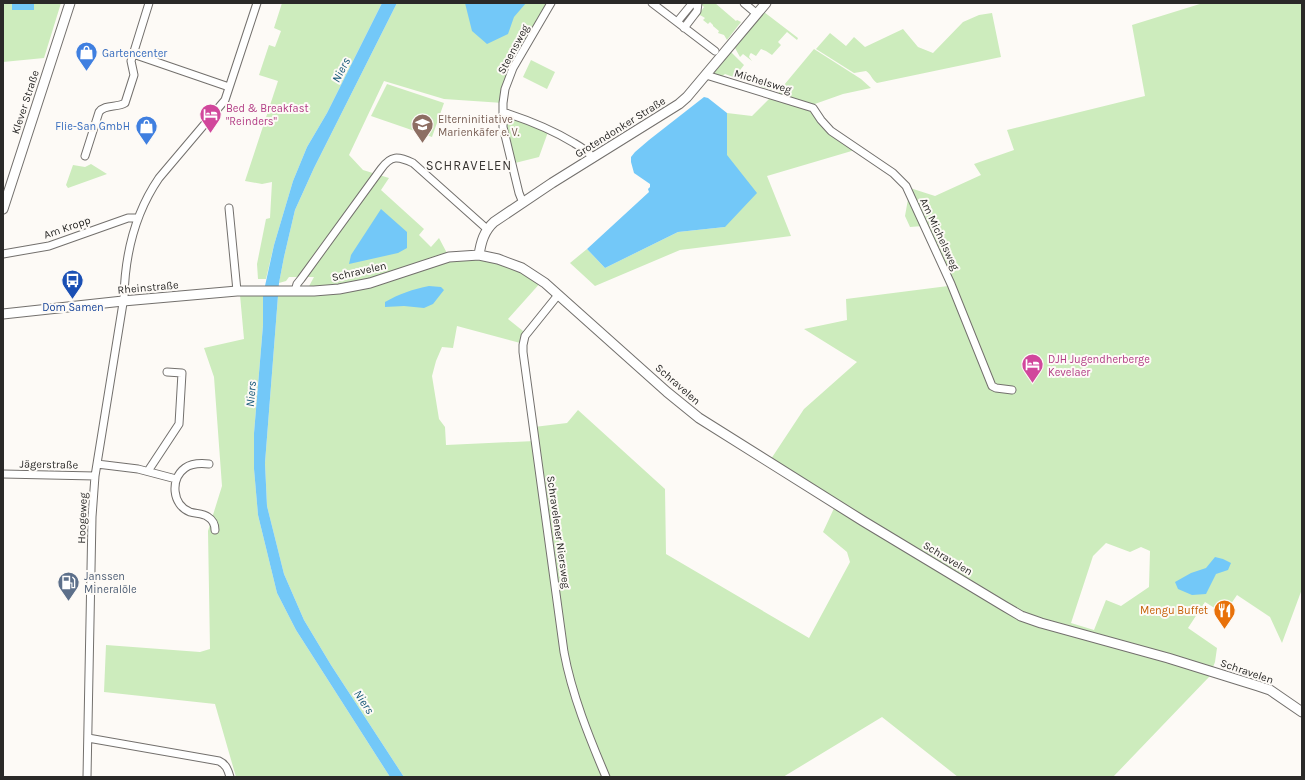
<svg xmlns="http://www.w3.org/2000/svg" width="1305" height="780" font-family="Karla,sans-serif">
	<style>
		.green { fill: #cdecbd; fill-rule: evenodd }
		.water { fill: #73c8f8 }
		.lines { fill: none; stroke-linecap: round; stroke-linejoin: round }
		.minor-casing { stroke: #73706d; stroke-width: 9 }
		.major-casing { stroke: #73706d; stroke-width: 11 }
		.minor { stroke: #fff; stroke-width: 7 }
		.major { stroke: #fff; stroke-width: 9 }
		.labels { text-anchor: middle; stroke-width: 4; stroke-linejoin: round; paint-order: stroke }
		.street-label { font-size: 11px; fill: #2a2928; stroke: #fdfaf6 }
		.shop-label { font-size: 11px; fill: #366cbe; stroke: #fdfaf6; text-anchor: start }
		.hotel-label { font-size: 11px; fill: #b23c85; stroke: #fdfaf6; text-anchor: start }
		.education-label { font-size: 11px; fill: #785e54; stroke: #fdfaf6; text-anchor: start }
		.transit-label { font-size: 11px; fill: #164399; stroke: #fdfaf6 }
		.service-label { font-size: 11px; fill: #4e5e75; stroke: #fdfaf6; text-anchor: start }
		.food-label { font-size: 11px; fill: #c56008; stroke: #fdfaf6; text-anchor: end }
		.water-label { font-size: 12px; font-style: italic; fill: #155778; stroke: #fdfaf6 }
		.quarter-label { font-size: 13px; letter-spacing: 1px; fill: #373431; stroke: #fdfaf6 }
	</style>
	<rect width="100%" height="100%" fill="#fdfaf6"/>
	<path class="green" d="M3 3H61L44 58 3 62Z
		M282 3H382L327 113 307 147 293 181 274 245 266 279H258L257 264 266 219 270 218 272 182 262 184 245 181 278 81 259 75 269 45 275 47 281 31 274 28Z
		M397 3H551L513 68 503 103 444 99 384 81 349 155 363 170 389 178 381 190 424 229 419 235 431 247 439 238 449 257 448 262C457 261 467 259 476 260 500 262 520 272 542 281L508 319 528 335 524 344 457 326 453 348 442 347 436 361 432 376 439 419 445 427 446 445 535 441 534 427 567 423 578 410 665 489 666 554 809 638 850 562 847 552 823 532 836 504 769 462 804 409 857 362 804 329 847 320 846 299 956 285 923 226 910 227 905 216 910 188 935 196 981 175 974 164 1014 150 1007 130 1145 96 1132 25 1203 3H1302V589L1282 643 1270 617 1237 595 1224 614 1205 602 1188 628 1217 648 1215 662 1209 677 1113 777H958L882 717 783 777H404L331 665 304 620 284 574 267 506 265 463 278 296 328 293 308 288 314 277H289L286 281 279 283 284 257 295 210 314 168ZM1106 543 1130 552 1141 547 1150 551 1149 587 1121 606 1106 600 1094 630 1071 623 1093 556Z
		M703 3H715L736 21 737 20 741 22 727 40 724 35 718 33 719 31 713 26V25L710 22 708 24 703 20 705 18 700 15 698 17H697L704 7 702 5Z
		M764 12 798 38 797 40 787 32 778 42 781 45 772 55 766 51 761 49 756 56 751 53 750 54 749 57 752 61 743 54 740 57 735 48Z
		M992 13 1001 57 877 83C872 80 871 74 866 71L854 73 816 49 830 33 846 46 854 37 865 47 903 29 918 47 933 53 963 22 979 15Z
		M814 49 861 79 871 88 843 94 812 105 817 121 855 150 767 176 791 236 680 250 595 286 570 263 587 249 605 268 678 232 725 227 727 113 752 116 772 96 779 94V91Z
		M731 52 744 65 737 74 744 81 725 74 721 77 715 75 714 73Z
		M531 60 555 72 547 89 523 77Z
		M766 79 776 87 773 90 761 87Z
		M387 84 444 103 432 137 371 116Z
		M509 118 521 121 548 132 539 157 515 163 506 127V122Z
		M91 164 107 174 68 188 66 185 73 165 85 167Z
		M240 295H263V325L254 433V469L258 515 277 593 296 630 390 777H236L215 704 104 692 106 645 200 652 210 649 208 531 222 486 214 377 204 348 244 339Z"/>
	<path class="water" d="M12 3H34V10H12Z
		M382 3H397L314 168 295 210 284 257 279 283 265 463 267 506 284 574 304 620 331 665 404 777H390L296 630 277 593 258 515 254 469V433L263 325V295L274 245 293 181 307 147 327 113Z
		M465 3H526L514 17 508 34 487 44 472 31Z
		M704 97 708 98 727 113V155L757 193 725 227 678 232 605 268 587 249 649 192 648 189 650 187V184L634 173 631 162V157L635 152 649 140Z
		M381 209 407 232V248L398 253 349 264 351 255Z
		M429 286 441 287 444 290 433 304 424 308 404 306 385 307V302C399 294 413 289 429 286Z
		M1215 557 1223 559 1231 563 1228 570 1216 574 1206 594 1192 595 1178 589 1175 582 1191 573 1206 568Z"/>
	<g class="lines">
		<defs>
			<path id="minor" d="M652 3 715 51
				M744 3 757 14
				M677 22 691 5 696 3
				M684 28 697 11 698 3
				M133 54 229 87
				M706 75 813 108 821 120 831 131 893 173 906 186 951 284 992 386 996 388 1012 390
				M503 112C528 120 551 129 574 143 581 147 588 151 593 158
				M85 156 99 112C105 104 117 108 125 103L134 75 131 61 149 3
				M523 203 519 193 503 127V103L505 89 513 68 551 3
				M229 208 237 291
				M3 254 49 246 128 218H137
				M295 291 297 284 301 279 381 169C391 155 398 156 413 163L487 229
				M558 295 525 336 523 345V352L564 652C572 695 589 737 606 777
				M97 464 138 469 176 479
				M209 464C200 463 192 463 185 468 170 479 172 505 190 512 196 514 203 513 208 517 213 520 215 525 215 530
				M148 471 179 424 182 373 167 372
				M3 474 95 476
				M88 738 219 761C226 764 228 770 230 777
				M87 777 92 517 95 476 124 297C125 255 135 213 159 178L225 100 257 3"/>
			<path id="major" d="M3 209 70 3
				M479 255C481 242 484 231 494 222L552 183 679 104 687 97 766 3
				M3 314 123 301 237 291H314L339 289 370 283 449 257 479 255 498 259 522 268 545 283 667 392 699 418 863 521 1004 606 1021 616 1041 623 1168 658 1258 686 1270 690 1302 712"/>
		</defs>
		<use href="#minor" class="minor-casing"/>
		<use href="#major" class="major-casing"/>
		<use href="#minor" class="minor"/>
		<use href="#major" class="major"/>
	</g>
	<defs>
		<symbol id="shop-pin" viewBox="-11 -11 22 30"><path d="M0 17L-7.5 6A9.5 9.5 0 1 1 7.5 6Z" fill="#3f7fe0" stroke="#fdfaf6"/><path d="M-5-2.5h2.3a2.7 3.5 0 0 1 5.4 0H5L5.5 6h-11ZM-1.5-2.5h3a1.5 2.3 0 0 0-3 0Z" fill="#fff"/></symbol>
		<symbol id="hotel-pin" viewBox="-11 -11 22 30"><path d="M0 17L-7.5 6A9.5 9.5 0 1 1 7.5 6Z" fill="#d1479c" stroke="#fdfaf6"/><path d="M-6-4.5h1.5V1H6V5H4.5V3h-9V5H-6ZM-4 0a1.8 1.8 0 1 1 3.6 0ZM.5 0V-2.5h3Q6-2.5 6 0Z" fill="#fff"/></symbol>
		<symbol id="school-pin" viewBox="-11 -11 22 30"><path d="M0 17L-7.5 6A9.5 9.5 0 1 1 7.5 6Z" fill="#8d6e63" stroke="#fdfaf6"/><path d="M0-5L7-2L0 1L-7-2ZM-4 1L0 2.5L4 1V4Q0 6-4 4Z" fill="#fff"/></symbol>
		<symbol id="bus-pin" viewBox="-11 -11 22 30"><path d="M0 17L-7.5 6A9.5 9.5 0 1 1 7.5 6Z" fill="#1a4fb4" stroke="#fdfaf6"/><path d="M-5-6H5V4H4V6H2V4H-2V6H-4V4H-5ZM-3.5-4V0h7V-4ZM-3.5 1.2v1.5H-2V1.2ZM2 1.2v1.5H3.5V1.2Z" fill="#fff"/></symbol>
		<symbol id="fuel-pin" viewBox="-11 -11 22 30"><path d="M0 17L-7.5 6A9.5 9.5 0 1 1 7.5 6Z" fill="#5c6f8a" stroke="#fdfaf6"/><path d="M-5.5-6h7V0h2V4h1.3V-2.5L3-4.5l.8-.8L6-3V5H2.5V1h-1V6h-7ZM-4.2-4.7v3.2H.2V-4.7Z" fill="#fff"/></symbol>
		<symbol id="restaurant-pin" viewBox="-11 -11 22 30"><path d="M0 17L-7.5 6A9.5 9.5 0 1 1 7.5 6Z" fill="#e8710a" stroke="#fdfaf6"/><path d="M-5-6h1v4h1v-4h1v4h1v-4h1v5L-1.5 .5V6h-2V.5L-5-1ZM5-6V6H3V1.5H1.5Q1.5-4 5-6Z" fill="#fff"/></symbol>
	</defs>
	<g fill-rule="evenodd">
		<use href="#shop-pin" x="74" y="40" width="25" height="34"/>
		<use href="#hotel-pin" x="198" y="102" width="25" height="34"/>
		<use href="#school-pin" x="410" y="112" width="25" height="34"/>
		<use href="#shop-pin" x="134" y="114" width="25" height="34"/>
		<use href="#bus-pin" x="60" y="268" width="25" height="34"/>
		<use href="#hotel-pin" x="1020" y="352" width="25" height="34"/>
		<use href="#fuel-pin" x="56" y="570" width="25" height="34"/>
		<use href="#restaurant-pin" x="1212" y="598" width="25" height="34"/>
	</g>
	<g class="labels">
		<g class="street-label">
			<text transform="translate(513 49) rotate(-62)" y="4">Steensweg</text>
			<text transform="translate(763 81) rotate(17)" y="4">Michelsweg</text>
			<text transform="translate(25 102) rotate(-72)" y="4">Klever Straße</text>
			<text transform="translate(620 127) rotate(-32)" y="4">Grotendonker Straße</text>
			<text transform="translate(67 227) rotate(-19)" y="4">Am Kropp</text>
			<text transform="translate(940 234) rotate(65)" y="4">Am Michelsweg</text>
			<text transform="translate(359 271) rotate(-13)" y="4">Schravelen</text>
			<text transform="translate(148 287) rotate(-5)" y="4">Rheinstraße</text>
			<text transform="translate(678 384) rotate(41)" y="4">Schravelen</text>
			<text transform="translate(49 464) rotate(1)" y="4">Jägerstraße</text>
			<text transform="translate(82 518) rotate(-88)" y="4">Hoogeweg</text>
			<text transform="translate(559 532) rotate(82)" y="4">Schravelener Niersweg</text>
			<text transform="translate(948 558) rotate(31)" y="4">Schravelen</text>
			<text transform="translate(1247 671) rotate(19)" y="4">Schravelen</text>
		</g>
		<g class="shop-label">
			<text x="102" y="57">Gartencenter</text>
			<text x="130" y="130" text-anchor="end">Flie-San GmbH</text>
		</g>
		<g class="hotel-label">
			<text x="226" y="112">Bed &amp; Breakfast<tspan x="226" dy="13">"Reinders"</tspan></text>
			<text x="1048" y="363">DJH Jugendherberge<tspan x="1048" dy="13">Kevelaer</tspan></text>
		</g>
		<g class="education-label">
			<text x="438" y="123">Elterninitiative<tspan x="438" dy="13">Marienkäfer e. V.</tspan></text>
		</g>
		<g class="transit-label">
			<text x="73" y="311">Dom Samen</text>
		</g>
		<g class="service-label">
			<text x="84" y="580">Janssen<tspan x="84" dy="13">Mineralöle</tspan></text>
		</g>
		<g class="food-label">
			<text x="1208" y="614">Mengu Buffet</text>
		</g>
		<g class="water-label">
			<text transform="translate(341 70) rotate(-63)" y="4">Niers</text>
			<text transform="translate(251 394) rotate(-85)" y="4">Niers</text>
			<text transform="translate(364 702) rotate(57)" y="4">Niers</text>
		</g>
		<g class="quarter-label">
			<text x="469" y="170">SCHRAVELEN</text>
		</g>
	</g>
	<rect width="1305" height="780" fill="none" stroke="#2a2928" stroke-width="8"/>
</svg>
